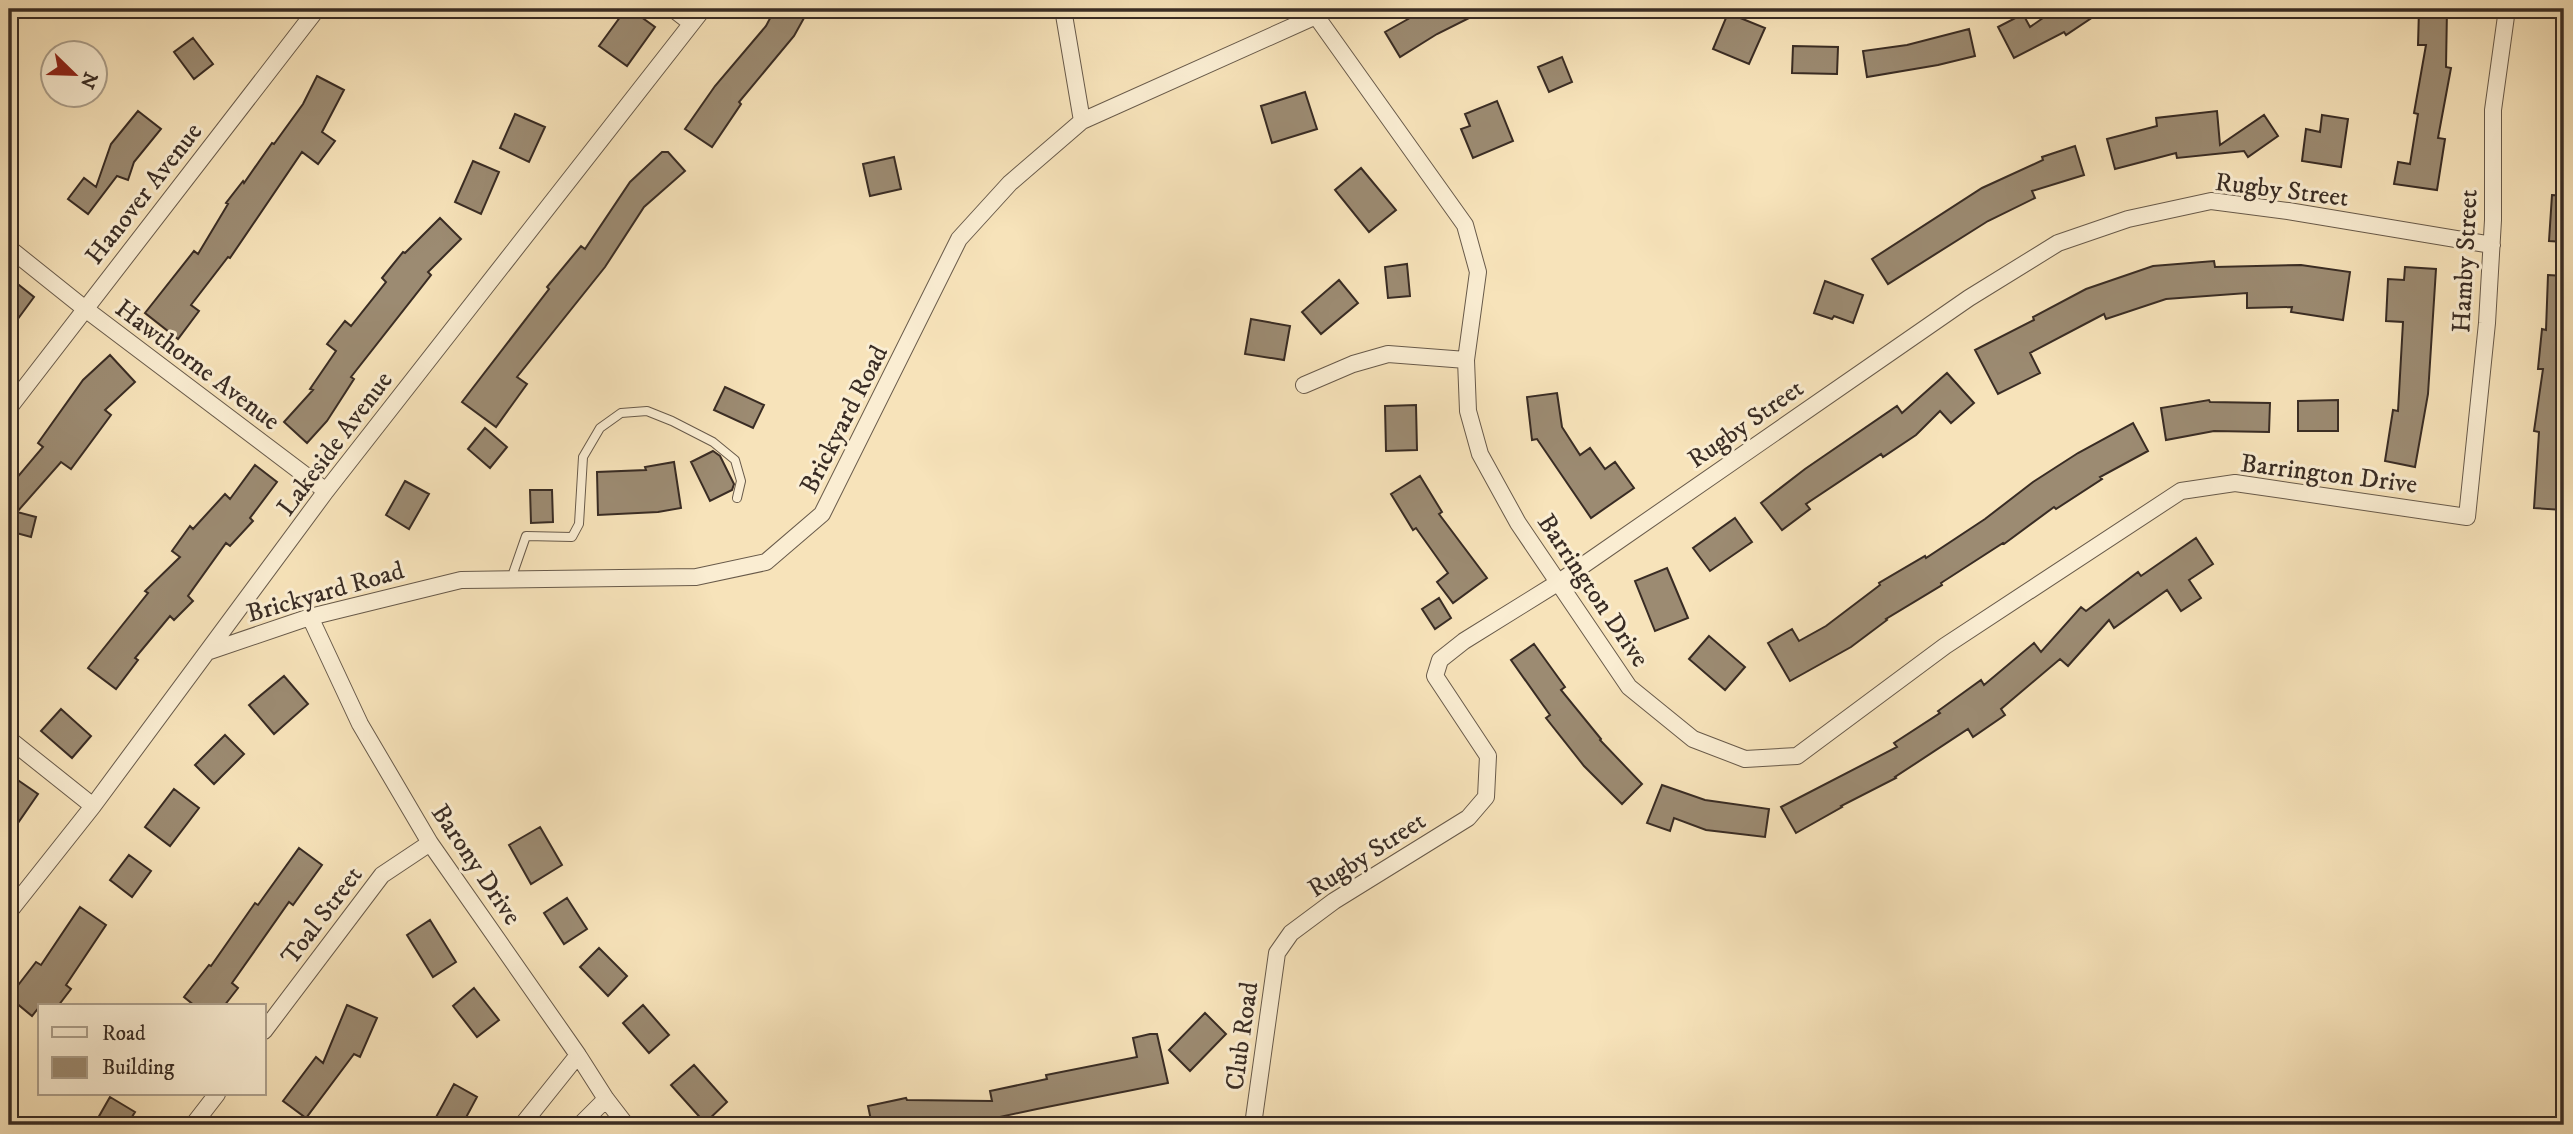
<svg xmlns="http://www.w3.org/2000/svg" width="2573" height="1134" font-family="'IM FELL DW Pica',serif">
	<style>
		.building { fill: #9c8b72; stroke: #392c24; stroke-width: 2 }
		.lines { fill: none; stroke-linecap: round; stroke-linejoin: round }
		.service-casing { stroke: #685a4a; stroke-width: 10 }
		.minor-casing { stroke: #685a4a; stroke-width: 18 }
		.service { stroke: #faedd2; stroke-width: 8 }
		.minor { stroke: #faedd2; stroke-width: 16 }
		.labels { text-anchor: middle; stroke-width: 6; stroke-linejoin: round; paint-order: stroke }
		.street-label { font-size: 26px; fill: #392c24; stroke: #faedd2 }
	</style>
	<rect width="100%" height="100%" fill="#f7e3ba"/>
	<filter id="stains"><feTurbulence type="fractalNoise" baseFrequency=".00286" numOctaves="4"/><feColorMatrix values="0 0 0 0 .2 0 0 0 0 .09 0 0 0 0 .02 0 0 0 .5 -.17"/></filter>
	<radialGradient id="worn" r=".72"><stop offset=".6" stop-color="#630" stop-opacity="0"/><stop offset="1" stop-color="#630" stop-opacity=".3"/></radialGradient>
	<path class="building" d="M626 9H630L655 27 627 66 599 46Z
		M775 9H809L794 36 739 102 741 104 712 147 685 129 715 86 766 26Z
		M1426 9H1487L1437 34 1400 57 1385 32Z
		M2056 9H2105L2066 35 2064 32 2014 58 1998 27 2023 14 2030 27Z
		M2419 9H2447L2446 67 2451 68 2438 138 2445 139 2437 190 2394 184 2398 162 2410 164 2418 114 2414 113 2426 45H2418Z
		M1728 13 1765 28 1749 64 1713 49Z
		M1969 29 1975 56 1938 65 1867 77 1863 51 1907 45Z
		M193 38 213 64 194 79 174 52Z
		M1793 46 1838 47 1837 74 1792 73Z
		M1562 57 1572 82 1549 92 1538 67Z
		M317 76 344 90 322 132 335 141 318 164 302 152 230 258 228 257 191 305 199 311 178 339 145 313 194 251 198 254 228 204 226 203 243 181 244 183 272 143 274 144 303 104Z
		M1305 92 1317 129 1272 143 1261 106Z
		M1497 101 1513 141 1473 158 1461 129 1470 126 1465 114Z
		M138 111 161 129 134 162 128 180 117 176 88 214 68 199 84 178 96 187 111 144Z
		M2217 111 2220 145 2264 115 2278 136 2248 157 2244 151 2177 158 2176 153 2115 169 2107 139 2157 126 2156 118Z
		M515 114 545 127 529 162 500 148Z
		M2322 115 2348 119 2341 167 2302 161 2306 129 2320 132Z
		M2075 146 2084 175 2032 191 2035 198 1988 221 1888 284 1872 259 1982 188 2043 160 2042 157Z
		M662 152H668L685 171 644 207 605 267 517 377 527 384 496 427 462 402 549 289 547 287 581 246 585 249 630 182Z
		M894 157 901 189 870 196 863 164Z
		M473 161 499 172 481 214 455 202Z
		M1361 168 1396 210 1369 232 1335 190Z
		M2552 195 2564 196V242L2549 241Z
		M440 218 461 239 428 272 431 275 351 377 354 379 327 421 307 443 284 422 313 390 310 389 336 351 327 344 345 321 351 326 386 282 382 278 403 252 405 253Z
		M2214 261 2215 267 2301 265 2350 272 2343 320 2291 312 2292 307 2247 308V293L2166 299 2106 319 2104 314 2030 353 2040 373 1998 394 1975 350 2034 320 2033 317 2086 289 2153 266Z
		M1407 264 1410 296 1388 298 1385 267Z
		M2405 267 2436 269 2428 394 2415 467 2385 461 2393 410 2398 411 2403 322 2386 321 2388 279 2404 280Z
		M2548 275 2564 276 2563 510 2534 508 2539 432 2534 431 2543 369H2538L2542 329 2546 330Z
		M9 277 34 297 9 331Z
		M1339 280 1358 303 1321 334 1302 312Z
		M1825 281 1863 295 1853 323 1834 316 1832 319 1814 313Z
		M1251 319 1290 326 1284 360 1245 354Z
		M110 355 135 382 105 410 111 415 71 469 61 462 17 512 36 517 31 537 9 531V487L43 447 38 443 83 380Z
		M1947 373 1974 403 1951 423 1940 411 1916 435 1883 457 1881 454 1806 504 1810 509 1782 530 1761 503 1805 469 1897 406 1902 413Z
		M725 387 764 405 753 428 714 410Z
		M1557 393 1562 427 1580 455 1590 448 1605 469 1615 462 1634 488 1591 518 1537 439 1532 440 1527 397Z
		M2209 400 2210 402 2270 403 2269 432 2214 431 2166 440 2161 408Z
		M2338 400V431H2298V401Z
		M1416 405 1417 450 1386 451 1385 406Z
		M2133 423 2148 451 2100 477 2102 479 2056 509 2054 507 2004 544 2003 543 1941 583 1942 585 1886 619 1887 620 1851 647 1790 681 1768 643 1792 629 1799 641 1826 626 1880 585 1879 583 1925 556 1926 558 1985 519 2033 482 2078 453Z
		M485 428 507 447 490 468 468 449Z
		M713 451 720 456 734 484 732 490 710 501 691 462Z
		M674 462 681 508 658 512 598 515 597 472 646 470 645 467Z
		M255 465 277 482 250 518 253 521 230 546 226 543 188 596 193 601 174 620 170 616 135 658 138 660 116 689 88 668 148 593 145 591 180 557 172 551 190 526 193 529 225 494 230 499Z
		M1420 476 1442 512 1439 514 1487 578 1453 603 1437 582 1448 573 1416 528 1413 530 1391 494Z
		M405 481 429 494 409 529 386 515Z
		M530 490H552L553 522 531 523Z
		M1735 518 1752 542 1710 571 1693 548Z
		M2196 538 2213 564 2189 580 2201 598 2181 611 2167 590 2114 628 2109 620 2068 666 2060 659 2001 709 2005 715 1973 737 1968 729 1895 777 1896 778 1841 806 1842 807 1796 833 1781 807 1897 747 1894 743 1940 713 1938 711 1981 680 1984 685 2034 643 2041 652 2081 607 2086 611 2138 572 2141 576Z
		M1667 568 1688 618 1655 631 1635 581Z
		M1439 598 1451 618 1435 629 1422 609Z
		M1709 636 1745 667 1725 690 1689 659Z
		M1534 644 1565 687 1561 690 1601 739 1600 740 1642 784 1622 804 1584 766 1546 718 1550 715 1511 660Z
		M284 676 308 704 274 734 249 705Z
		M61 709 91 736 72 758 41 731Z
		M225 735 244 754 214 784 195 765Z
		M9 774 38 794 9 836Z
		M1662 785 1705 800 1769 809 1765 837 1706 830 1674 818 1670 831 1647 823Z
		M174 789 199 808 170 846 145 827Z
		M540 827 562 865 531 884 509 845Z
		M299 848 322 865 293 905 289 902 232 983 238 988 224 1006H195L184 997 209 965 211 966 255 903 258 905Z
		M129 855 151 871 132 897 110 880Z
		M567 898 587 929 564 944 544 913Z
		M80 907 106 925 66 985 71 989 58 1006H40L32 1016 9 997 36 962 41 965Z
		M430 920 456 962 433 977 407 935Z
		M599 948 627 976 608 996 580 967Z
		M474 988 499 1020 477 1037 453 1006Z
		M347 1005 377 1018 360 1057 354 1054 306 1118 283 1101 316 1057 323 1063Z
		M643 1005 669 1035 649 1053 623 1023Z
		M1205 1013 1226 1034 1190 1071 1169 1050Z
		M1150 1034H1157L1168 1083 1037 1109 972 1123V1125H872L868 1106 906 1098 907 1100 992 1101 990 1091 1047 1079 1046 1075 1137 1057 1133 1038Z
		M694 1065 727 1102 705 1123 671 1085Z
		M454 1084 477 1097 462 1125H447L435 1119Z
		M110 1097 135 1112 127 1125H94Z"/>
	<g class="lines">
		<defs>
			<path id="service" d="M511 579 526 536 572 537 579 524 583 457 600 428 621 413 647 411 672 421 713 442 735 460 741 481 737 498"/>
			<path id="minor" d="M673 9 691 23
				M1063 9 1082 121
				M1316 16 1465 225 1478 272 1466 360 1468 411 1480 454 1518 523 1629 687 1693 739 1745 759 1797 756 1945 646 2181 491 2235 483 2467 517 2487 323 2493 220V110L2507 9
				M9 248 84 308 326 491
				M1304 385 1353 364 1388 354 1466 360
				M9 408 317 9
				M310 617 360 724 430 843 578 1055 606 1099 626 1125
				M210 651 310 617 461 580 696 577 766 562 822 514 959 239 1010 183 1082 121 1316 16 1326 9
				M9 739 93 806
				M9 912 93 806 326 491 703 9
				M264 1031 382 875 430 843
				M193 1125 217 1094
				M522 1125 578 1055
				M580 1125 606 1099
				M1253 1125 1277 953 1291 933 1334 901 1468 818 1486 797 1488 756 1435 676 1440 660 1464 641 1559 582 1969 298 2058 243 2128 219 2211 201 2288 211 2492 245"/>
		</defs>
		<use href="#service" class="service-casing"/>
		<use href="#minor" class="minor-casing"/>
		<use href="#service" class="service"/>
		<use href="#minor" class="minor"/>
	</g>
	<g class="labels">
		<g class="street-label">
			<text transform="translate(2282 189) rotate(7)" y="9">Rugby Street</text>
			<text transform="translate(143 193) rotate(-52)" y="9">Hanover Avenue</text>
			<text transform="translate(2464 261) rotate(-87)" y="9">Hamby Street</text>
			<text transform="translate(198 364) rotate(37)" y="9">Hawthorne Avenue</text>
			<text transform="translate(843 419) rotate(-63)" y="9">Brickyard Road</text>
			<text transform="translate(1745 423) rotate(-35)" y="9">Rugby Street</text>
			<text transform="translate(334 443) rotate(-53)" y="9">Lakeside Avenue</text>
			<text transform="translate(2329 473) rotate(7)" y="9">Barrington Drive</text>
			<text transform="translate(1594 590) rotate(56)" y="9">Barrington Drive</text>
			<text transform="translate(325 591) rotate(-16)" y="9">Brickyard Road</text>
			<text transform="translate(1366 854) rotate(-33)" y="9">Rugby Street</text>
			<text transform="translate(477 864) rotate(56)" y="9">Barony Drive</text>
			<text transform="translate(321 915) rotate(-53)" y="9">Toal Street</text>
			<text transform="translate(1241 1036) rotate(-82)" y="9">Club Road</text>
		</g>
	</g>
	<rect width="2573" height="1134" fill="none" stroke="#f7e3ba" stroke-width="35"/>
	<rect x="10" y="10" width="2552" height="1113" fill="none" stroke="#392c24" stroke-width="3.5"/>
	<rect x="18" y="18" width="2538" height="1099" fill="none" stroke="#392c24" stroke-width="2"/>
	<rect x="38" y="1004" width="228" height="91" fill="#faedd2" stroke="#ada08c" stroke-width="2"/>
	<rect x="52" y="1027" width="35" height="10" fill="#faedd2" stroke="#ada08c" stroke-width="2"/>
	<text x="102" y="1040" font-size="21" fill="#392c24">Road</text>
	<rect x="52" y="1057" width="35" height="21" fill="#9c8b72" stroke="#ada08c" stroke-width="2"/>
	<text x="102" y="1074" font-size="21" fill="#392c24">Building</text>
	<g transform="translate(74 74) rotate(113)"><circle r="33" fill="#faedd2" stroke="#ada08c" stroke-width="2"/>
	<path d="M0-5L12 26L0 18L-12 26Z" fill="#8f2418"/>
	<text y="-10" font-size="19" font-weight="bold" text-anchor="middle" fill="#392c24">N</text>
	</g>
	<rect width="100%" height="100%" filter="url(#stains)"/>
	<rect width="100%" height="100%" fill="url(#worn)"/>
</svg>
